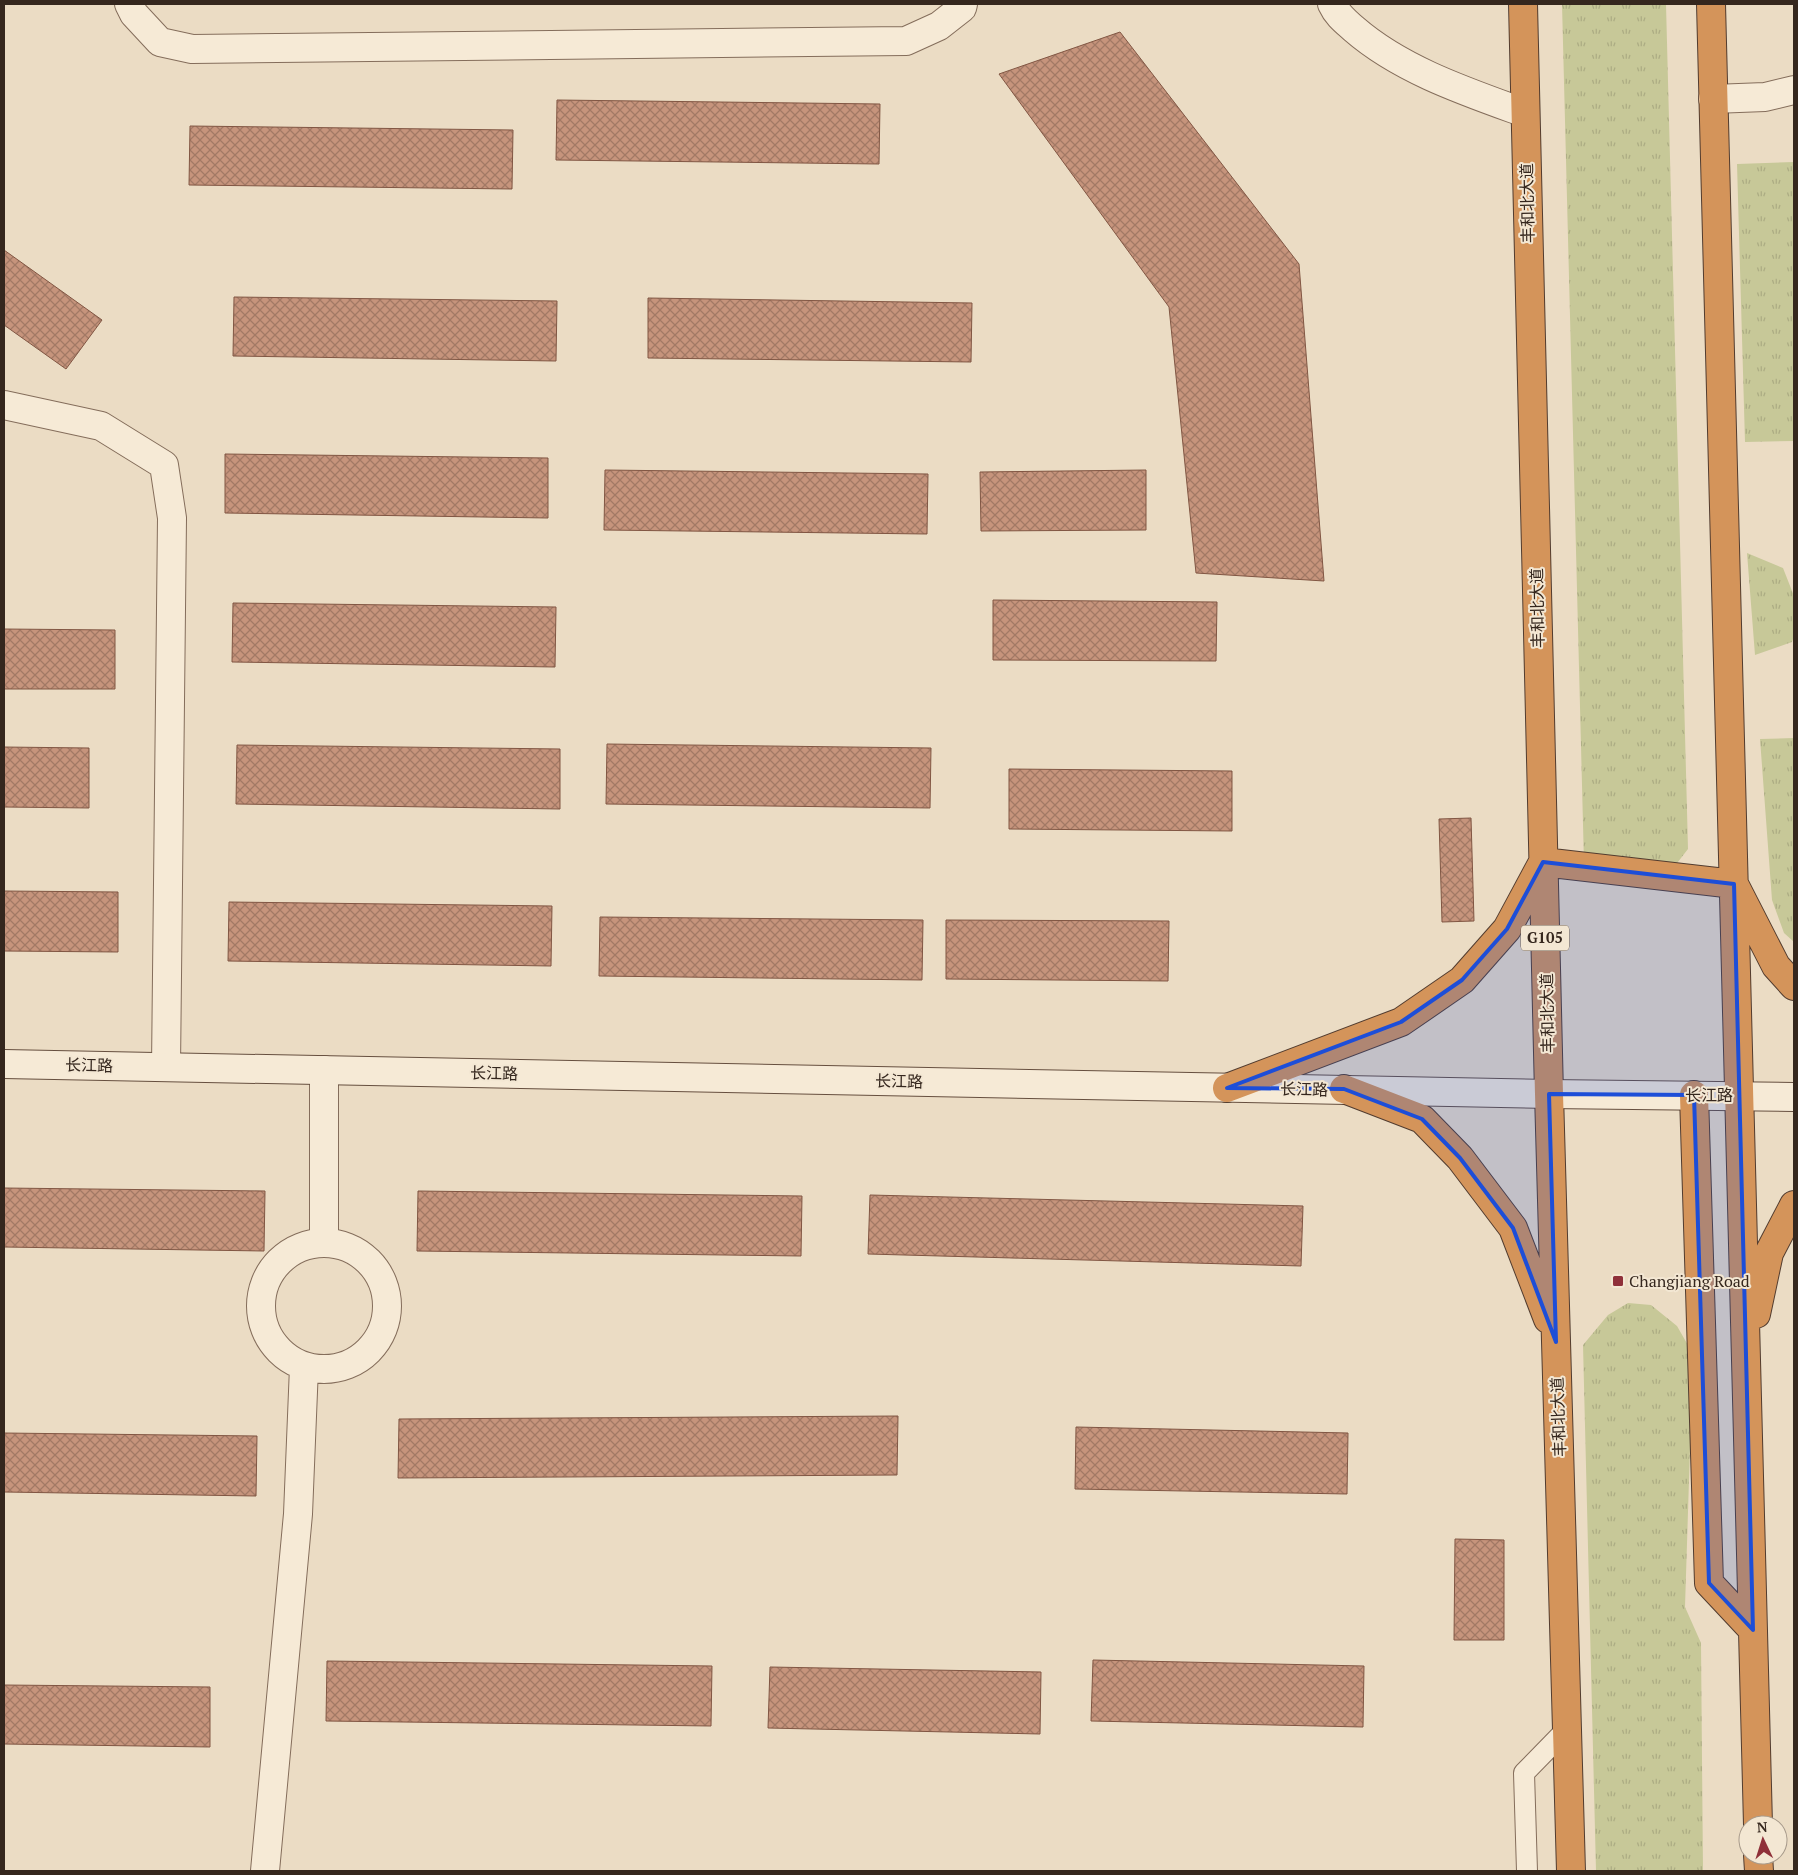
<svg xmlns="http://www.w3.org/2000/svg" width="1798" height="1875" font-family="'PT Serif','Noto Sans SC',serif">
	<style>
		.grass { fill: url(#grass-tufts) }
		.building { fill: url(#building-cross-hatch); stroke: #815643 }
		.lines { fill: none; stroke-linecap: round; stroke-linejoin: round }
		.lane-casing { stroke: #846d5b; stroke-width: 22 }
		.street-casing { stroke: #846d5b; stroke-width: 30 }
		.secondary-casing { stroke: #664f3f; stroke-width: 30 }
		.highway-casing { stroke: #523c2f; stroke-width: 30 }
		.lane { stroke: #f6ead6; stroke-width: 20 }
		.street { stroke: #f6ead6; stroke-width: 28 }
		.secondary { stroke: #f6ead6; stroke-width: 28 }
		.highway { stroke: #d4945a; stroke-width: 28 }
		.marked { fill: #1d4ed8; fill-opacity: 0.2; stroke: #1d4ed8; stroke-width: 4; stroke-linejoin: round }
		.poi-dot { fill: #8f3039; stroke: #f3e7d3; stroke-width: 2 }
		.labels { text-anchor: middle; stroke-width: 4; stroke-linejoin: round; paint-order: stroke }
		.shield { fill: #f3e7d3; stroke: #6e6154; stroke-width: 1 }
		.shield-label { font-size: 15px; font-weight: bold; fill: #35271e }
		.street-label { font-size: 16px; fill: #35271e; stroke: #f3e7d3 }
		.poi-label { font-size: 16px; fill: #35271e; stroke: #f3e7d3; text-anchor: start }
	</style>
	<defs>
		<pattern id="grass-tufts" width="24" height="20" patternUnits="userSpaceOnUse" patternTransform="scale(1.25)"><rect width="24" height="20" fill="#c7c898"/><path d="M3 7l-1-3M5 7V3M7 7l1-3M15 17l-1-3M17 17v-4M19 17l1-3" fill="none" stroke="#acac83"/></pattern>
		<pattern id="building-cross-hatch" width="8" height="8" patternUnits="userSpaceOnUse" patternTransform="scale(1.25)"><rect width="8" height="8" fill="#c6947c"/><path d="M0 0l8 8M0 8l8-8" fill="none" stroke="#a27965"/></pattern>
	</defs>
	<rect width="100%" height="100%" fill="#ebdcc4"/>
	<path class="grass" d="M1562 4H1666L1688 849 1674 867 1584 863Z
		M1794 162V441L1745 442 1737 164Z
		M1747 553 1783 568 1794 596V636L1792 642 1755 655Z
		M1794 738V942L1784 933 1772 900 1760 739Z
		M1628 1303 1651 1305 1677 1326 1693 1354 1685 1607 1701 1643 1703 1871H1596L1583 1345 1608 1315Z"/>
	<path class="building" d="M1120 32 1299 264 1324 581 1196 573 1169 307 999 74Z
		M557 100 880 104 879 164 556 160Z
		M190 126 513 130 512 189 189 185Z
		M4 250 102 320 66 369 4 325Z
		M234 297 557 301 556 361 233 356Z
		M648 298 972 303 971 362 648 358Z
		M225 454 548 458V518L225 513Z
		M605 470 928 474 927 534 604 530Z
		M1146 470V530L981 531 980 472Z
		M993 600 1217 602 1216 661 993 660Z
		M233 603 556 607 555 667 232 662Z
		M4 629 115 630V689H4Z
		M607 744 931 748 930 808 606 804Z
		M237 745 560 749V809L236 804Z
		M4 747 89 748V808L4 807Z
		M1009 769 1232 771V831L1009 829Z
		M1471 818 1474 921 1442 922 1439 819Z
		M4 891 118 892V952L4 951Z
		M229 902 552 906 551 966 228 961Z
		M600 917 923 920 922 980 599 976Z
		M946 920 1169 921 1168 981 946 979Z
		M4 1188 265 1191 264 1251 4 1247Z
		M418 1191 802 1196 801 1256 417 1251Z
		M870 1195 1303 1206 1301 1266 868 1254Z
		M898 1416 897 1475 398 1478 399 1419Z
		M1076 1427 1348 1433 1347 1494 1075 1489Z
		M4 1433 257 1436 256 1496 4 1492Z
		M1455 1539 1504 1540V1640H1454Z
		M1093 1660 1364 1666 1363 1727 1091 1721Z
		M327 1661 712 1666 711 1726 326 1721Z
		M770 1667 1041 1672 1040 1734 768 1728Z
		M4 1685 210 1687V1747L4 1744Z"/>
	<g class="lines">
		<defs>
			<path id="lane" d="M1527 1871 1524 1773 1567 1729"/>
			<path id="street" d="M129 4 134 14 160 42 192 49 906 41 939 26 962 8 963 4
				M1332 4C1337 15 1345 21 1354 29 1401 70 1467 92 1525 113
				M1713 99 1765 97 1794 90
				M4 405 101 426 164 465 172 518 166 1067
				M324 1070V1243
				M261 1306a63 63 0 1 1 126 0a63 63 0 1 1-126 0Z
				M265 1871 298 1514 304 1367"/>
			<path id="secondary" d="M4 1064 1549 1094 1794 1097"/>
			<path id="highway" d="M1523 4 1549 1094 1571 1871
				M1711 4 1758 1825
				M1227 1088 1401 1022 1462 980 1507 929 1543 862 1734 884 1776 966 1794 986
				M1344 1089 1422 1119 1460 1158 1513 1228 1548 1319
				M1694 1095 1709 1583 1753 1630
				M1756 1314 1769 1253 1794 1205
				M1758 1855 1759 1871"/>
		</defs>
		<use href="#lane" class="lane-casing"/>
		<use href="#street" class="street-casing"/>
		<use href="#secondary" class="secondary-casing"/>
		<use href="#highway" class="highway-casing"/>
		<use href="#lane" class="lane"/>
		<use href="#street" class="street"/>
		<use href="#secondary" class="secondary"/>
		<use href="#highway" class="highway"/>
	</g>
	<path class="marked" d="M1543 862 1734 884 1753 1630 1709 1583 1694 1095 1549 1094 1556 1342 1513 1228 1460 1158 1422 1119 1344 1089 1227 1088 1401 1022 1462 980 1507 929Z"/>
	<rect class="poi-dot" x="1612" y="1275" width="12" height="12" rx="2.5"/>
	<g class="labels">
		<rect class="shield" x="1521" y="925.5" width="48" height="25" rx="4"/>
		<g class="shield-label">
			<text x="1545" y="943">G105</text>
		</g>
		<g class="street-label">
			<text transform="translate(1527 203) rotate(-91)" y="6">丰和北大道</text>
			<text transform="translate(1537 608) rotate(-91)" y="6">丰和北大道</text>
			<text transform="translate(1547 1013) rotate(-91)" y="6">丰和北大道</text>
			<text transform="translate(89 1065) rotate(1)" y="6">长江路</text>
			<text transform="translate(494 1073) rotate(1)" y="6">长江路</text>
			<text transform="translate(899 1081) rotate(1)" y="6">长江路</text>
			<text transform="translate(1304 1089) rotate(1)" y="6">长江路</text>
			<text x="1709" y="1101">长江路</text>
			<text transform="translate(1558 1417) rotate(-92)" y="6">丰和北大道</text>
		</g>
		<g class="poi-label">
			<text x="1629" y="1287">Changjiang Road</text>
		</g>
	</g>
	<rect width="1798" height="1875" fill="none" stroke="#35271e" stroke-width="10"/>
	<g transform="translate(1763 1840) rotate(356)"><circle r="24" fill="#f3e7d3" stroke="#a79a8b"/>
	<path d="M0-4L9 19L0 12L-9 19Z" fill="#8f3039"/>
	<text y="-8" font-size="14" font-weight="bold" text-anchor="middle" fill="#35271e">N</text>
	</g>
</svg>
